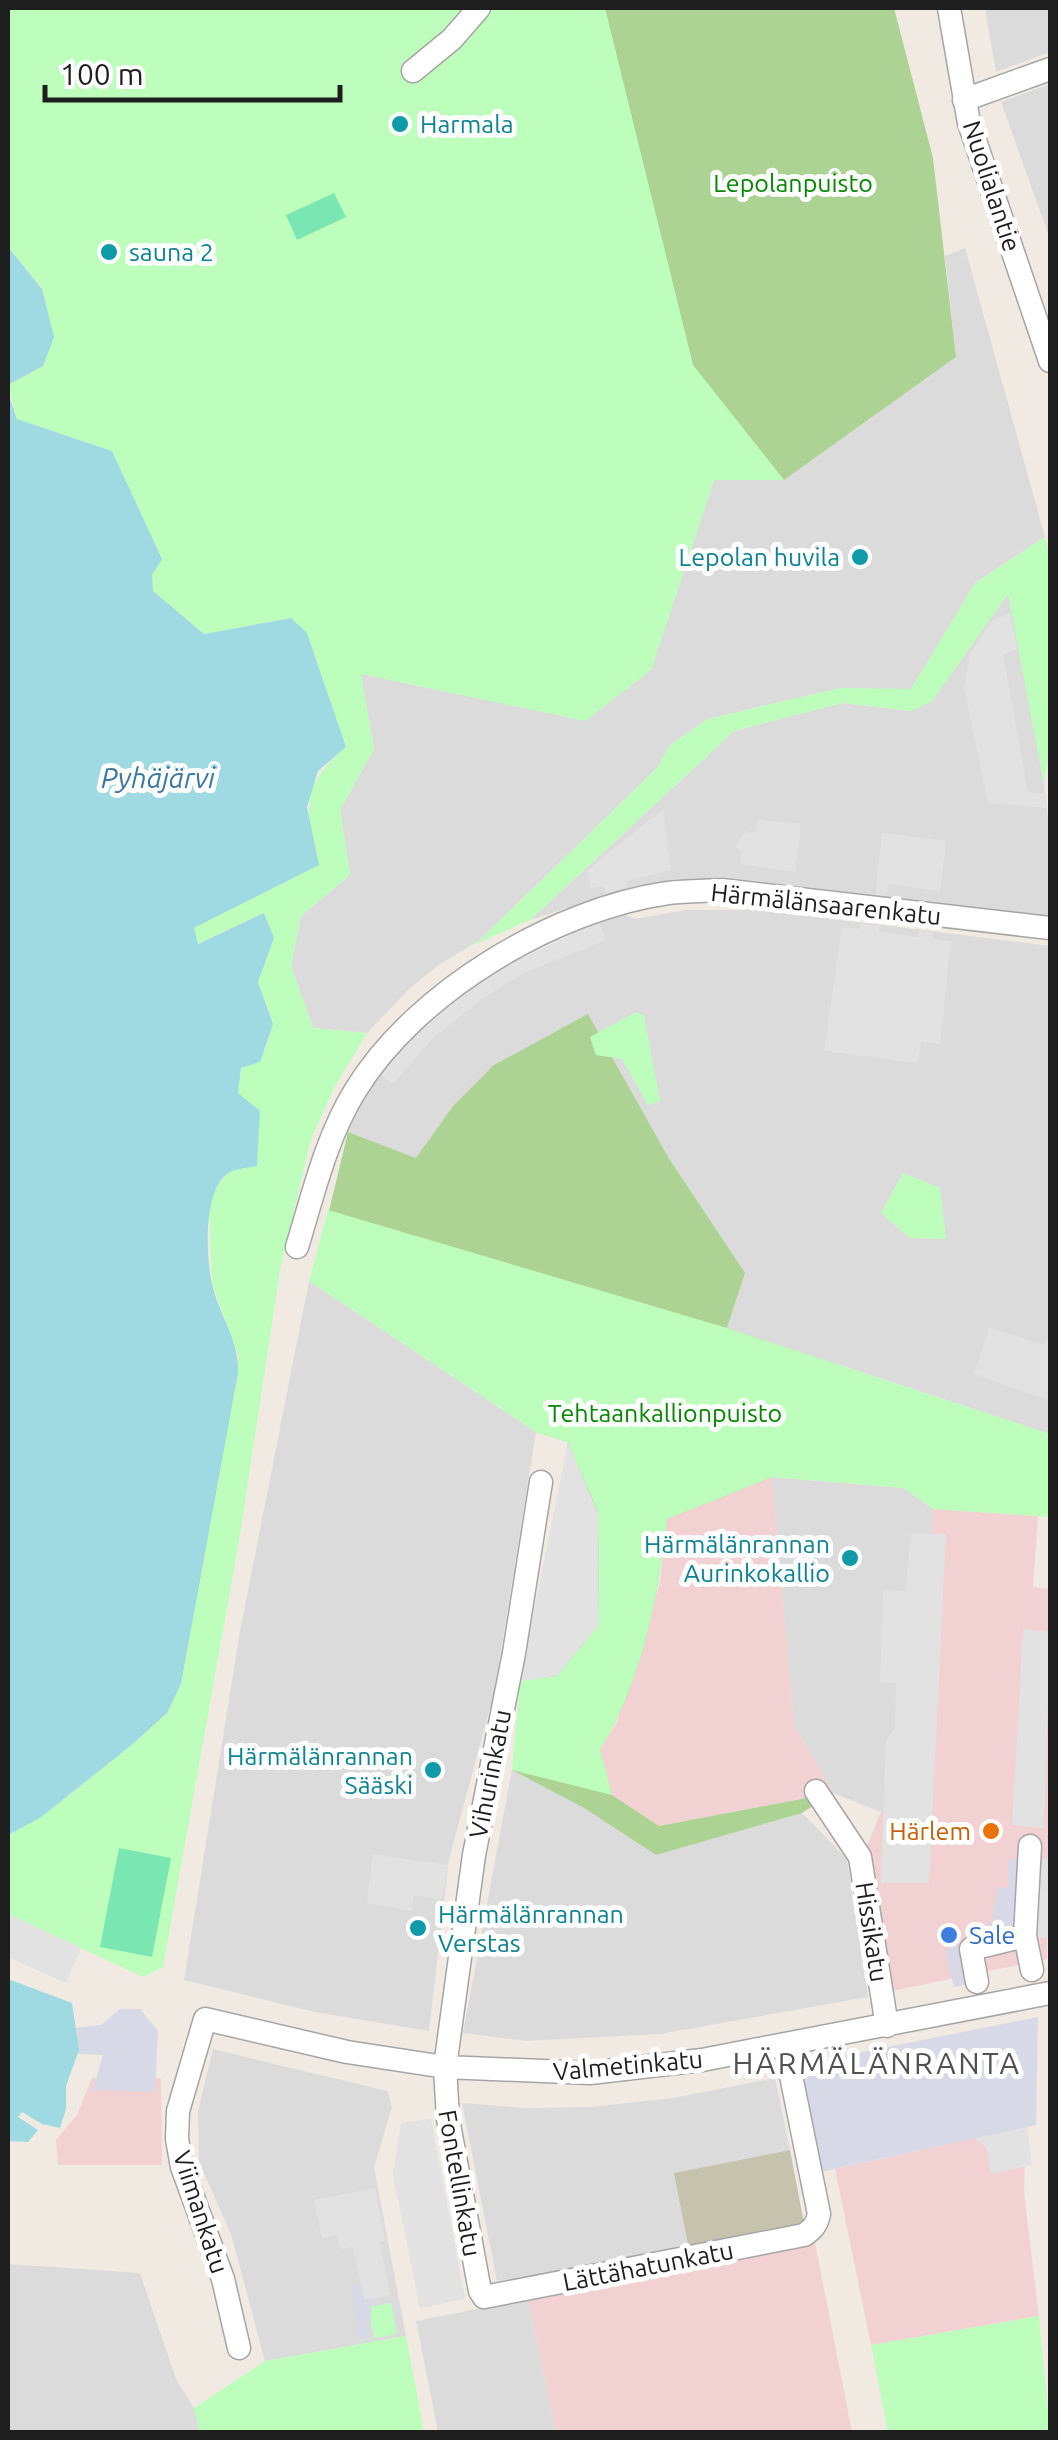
<svg xmlns="http://www.w3.org/2000/svg" width="1058" height="2440" font-family="Ubuntu,sans-serif">
	<style>
		.residential { fill: #dcdbdb }
		.commercial { fill: #f2d1d3 }
		.construction { fill: #c5c3ae }
		.forest { fill: #add394 }
		.park { fill: #befebc }
		.pitch { fill: #7ae6b1 }
		.parking { fill: #e2e2e2 }
		.plaza { fill: #d7d9e6 }
		.water { fill: #9fdae2 }
		.lines { fill: none; stroke-linecap: round; stroke-linejoin: round }
		.minor-casing { stroke: #a5a5a5; stroke-width: 25 }
		.minor { stroke: #fff; stroke-width: 22 }
		.culture-dot { fill: #0f9aa8; stroke: #fff; stroke-width: 4 }
		.food-dot { fill: #e8710a; stroke: #fff; stroke-width: 4 }
		.shop-dot { fill: #3f7fe0; stroke: #fff; stroke-width: 4 }
		.labels { text-anchor: middle; stroke-width: 10; stroke-linejoin: round; paint-order: stroke }
		.culture-label { font-size: 25px; fill: #0d838f; stroke: #fff; text-anchor: start }
		.park-label { font-size: 25px; fill: #058702; stroke: #fff }
		.street-label { font-size: 25px; fill: #1e1e1e; stroke: #fff }
		.food-label { font-size: 25px; fill: #c56008; stroke: #fff; text-anchor: end }
		.shop-label { font-size: 25px; fill: #366cbe; stroke: #fff; text-anchor: start }
		.water-label { font-size: 28px; font-style: italic; fill: #3b779e; stroke: #fff }
		.quarter-label { font-size: 30px; letter-spacing: 2.5px; fill: #515151; stroke: #fff }
	</style>
	<rect width="100%" height="100%" fill="#f0eae3"/>
	<path class="residential" d="M985 8H1050V52L996 72Z
		M1050 84V239L1001 102Z
		M965 248 1045 537 975 583 911 690 840 688 708 719 669 746 658 767 479 941 440 964 410 988 367 1033 313 1028 291 966 301 916 350 874 340 810 374 748 360 673 651 670 714 480H784L956 357 945 256Z
		M1009 593 1044 784 1050 835V917L723 877 635 886 530 920 734 731 842 703 911 711Z
		M686 910H761L1050 946V1434L727 1328 745 1273 668 1157 453 1106 416 1158 348 1132 364 1093 400 1048 599 922 623 914 635 919Z
		M309 1281 536 1432 494 1693 449 1859 429 2031 315 2012 184 1980 240 1631Z
		M772 1477 904 1488 933 1509 916 1814 881 1812 833 1793 794 1725Z
		M512 1770 584 1808 656 1855 802 1813 847 1859 868 1997 660 2034 526 2041 463 2033Z
		M213 2049 387 2091 392 2107 374 2167 406 2336 265 2361 231 2234 199 2162 198 2111Z
		M775 2078 790 2150 675 2173 688 2245 497 2281 462 2103 526 2108 591 2107 673 2098Z
		M8 2264 140 2273 176 2379 194 2408 200 2432H8Z
		M528 2299 556 2432H438L416 2321Z"/>
	<path class="commercial" d="M772 1477 794 1725 833 1793 658 1826 612 1795 600 1749 617 1722 660 1583 667 1519Z
		M933 1509 1038 1516 1033 1587 1050 1589 1047 1959 892 1991 866 1848 881 1812 916 1813Z
		M92 2078H161L162 2165H58L56 2140 77 2115Z
		M1026 2127 1024 2193 1039 2316 871 2345 835 2169Z
		M815 2243 852 2432H556L528 2299Z"/>
	<path class="construction" d="M790 2150 804 2223 688 2245 674 2173Z"/>
	<path class="forest" d="M502 8H894L933 158 956 357 784 480H714Z
		M588 1014 668 1157 745 1273 727 1328 836 1364 772 1477 667 1519C659 1594 641 1685 600 1749L612 1795 659 1826 833 1793 802 1813 656 1855 584 1808 512 1770 535 1746 568 1442 536 1432 423 1281 321 1244 348 1132 416 1158 453 1106 494 1065Z"/>
	<path class="park" d="M8 8H605L693 365 784 480H714L651 670 585 721 361 674 374 749 340 810 350 875 301 916 291 966 313 1028 367 1033 335 1086 311 1139 280 1270 240 1535 163 1967 143 1977 8 1914V1835L40 1818 134 1743 167 1713 181 1684 239 1357 212 1284 209 1208 215 1188 229 1172 260 1111 238 1094 241 1068 273 1024 258 982 273 938 264 913 197 944 194 928 318 865C307 806 297 790 346 747L332 708 290 618 204 634 153 591 152 575 112 451 17 419 8 385 43 366 42 288 8 247Z
		M1045 537 1050 558V746L1044 784 1008 594 932 701 911 711 842 703 734 731 530 920 462 950 479 941 658 767 669 746 708 719 840 688 911 689 975 583Z
		M636 1012 644 1016 660 1101 648 1105 622 1059 596 1055 590 1037Z
		M903 1173 940 1188 946 1239 910 1238 881 1213Z
		M328 1210 727 1328 1050 1434V1517L933 1509 904 1488 772 1477 667 1519C659 1594 641 1685 600 1749L612 1795 512 1770 520 1681 557 1676 599 1625 598 1512 568 1442 536 1432 309 1281Z
		M391 2303 397 2334 374 2338 368 2307Z
		M1039 2316 1050 2432H888L871 2345Z
		M406 2336 424 2432H200L194 2408 265 2361Z"/>
	<path class="pitch" d="M334 193 346 217 297 240 286 215Z
		M119 1848 171 1858 152 1957 100 1947Z"/>
	<path class="parking" d="M1010 613 1017 649 1003 654 1028 792 1045 794 1046 808 988 803 964 688 970 654 992 621Z
		M663 809 671 870 626 881 627 887 607 893 604 886 591 888 587 871Z
		M758 819 801 824 795 872 740 864 741 850 736 847 745 830 750 833 755 831Z
		M882 833 946 841 940 891 889 884 886 896 875 895Z
		M599 922 606 940 522 974 482 999 434 1037 393 1084 379 1074 426 1019 490 973Z
		M861 924 879 926V932L917 937 919 931 933 933V939L951 941 940 1044 921 1042 918 1063 824 1051 842 927 860 929Z
		M989 1327 1044 1345 1050 1333V1401L974 1374Z
		M568 1442 598 1513 599 1625 557 1676 520 1681Z
		M911 1534H946L929 1883H881L886 1741 895 1728 896 1683 880 1682 883 1590 905 1591Z
		M1023 1629 1050 1632 1044 1828 1012 1825Z
		M373 1854 448 1865 442 1900 414 1895 411 1911 367 1903Z
		M1050 1859V1937L1037 1938 1040 1860Z
		M8 1914 81 1948 66 1983 8 1957Z
		M1025 2113 1032 2165 991 2174 986 2147 959 2128Z
		M431 2119 465 2299 420 2308 393 2174 401 2123Z
		M375 2188 385 2240 380 2242 390 2295 364 2300 353 2247 340 2249 337 2235 322 2238 314 2200Z"/>
	<path class="plaza" d="M1009 1859 1040 1860 1037 1938 981 1952 986 1980 954 1987 945 1949 971 1943 983 1934 992 1920 998 1888 1008 1887Z
		M120 2009H140L158 2031 155 2092 93 2090 103 2055 78 2054 76 2028 101 2025Z
		M1038 2017 1036 2125 820 2172 798 2065Z
		M361 2285 364 2300 370 2299 371 2302V2320L367 2321 369 2337 357 2339 351 2287Z"/>
	<path class="water" d="M8 247 42 289 54 337 43 366 8 385Z
		M8 393 17 419 112 451 162 559 152 575 153 591 204 634 291 618 307 633 346 747 318 771 307 807 319 865 194 928 198 944 264 913 274 938 258 982 273 1024 260 1062 241 1068 238 1093 260 1111 257 1166C248 1168 234 1168 227 1174 203 1192 206 1257 212 1284 219 1315 240 1341 238 1373L181 1684 167 1713 134 1743 40 1818 8 1835Z
		M8 1979 72 2003 79 2050 66 2086V2109L60 2128 42 2124 22 2112 18 2117 38 2130 28 2142 8 2141Z"/>
	<g class="lines">
		<defs>
			<path id="minor" d="M949 8 969 123 1050 361
				M413 71 452 39 479 8
				M964 100 1050 69
				M297 1247C313 1195 326 1138 355 1091 415 992 555 909 668 893 686 891 704 891 722 890L1050 928
				M541 1482 514 1653 474 1855 445 2067 448 2119 480 2291 484 2297 804 2235C813 2229 817 2224 819 2214L785 2046
				M816 1791 860 1857 887 2026
				M1030 1846 1025 1936 1032 1970
				M977 1982 971 1949 1025 1936
				M239 2348 223 2279 182 2167 177 2139 178 2111 205 2019 347 2052 445 2067 590 2073 702 2060 1050 1993"/>
		</defs>
		<use href="#minor" class="minor-casing"/>
		<use href="#minor" class="minor"/>
	</g>
	<g class="culture-dot">
		<circle cx="400" cy="124" r="10"/>
		<circle cx="109" cy="252" r="10"/>
		<circle cx="860" cy="557" r="10"/>
		<circle cx="850" cy="1558" r="10"/>
		<circle cx="433" cy="1770" r="10"/>
		<circle cx="418" cy="1928" r="10"/>
	</g>
	<circle class="food-dot" cx="991" cy="1831" r="10"/>
	<circle class="shop-dot" cx="949" cy="1935" r="10"/>
	<g class="labels">
		<g class="culture-label">
			<text x="420" y="133">Harmala</text>
			<text x="129" y="261">sauna 2</text>
			<text x="840" y="566" text-anchor="end">Lepolan huvila</text>
			<text x="830" y="1553" text-anchor="end">Härmälänrannan<tspan x="830" dy="29">Aurinkokallio</tspan></text>
			<text x="413" y="1765" text-anchor="end">Härmälänrannan<tspan x="413" dy="29">Sääski</tspan></text>
			<text x="438" y="1923">Härmälänrannan<tspan x="438" dy="29">Verstas</tspan></text>
		</g>
		<g class="park-label">
			<text x="793" y="192">Lepolanpuisto</text>
			<text x="665" y="1422">Tehtaankallionpuisto</text>
		</g>
		<g class="street-label">
			<text transform="translate(992 186) rotate(72)" y="9">Nuolialantie</text>
			<text transform="translate(826 904) rotate(6)" y="9">Härmälänsaarenkatu</text>
			<text transform="translate(490 1774) rotate(-79)" y="9">Vihurinkatu</text>
			<text transform="translate(872 1932) rotate(81)" y="9">Hissikatu</text>
			<text transform="translate(628 2065) rotate(-5)" y="9">Valmetinkatu</text>
			<text transform="translate(460 2183) rotate(80)" y="9">Fontellinkatu</text>
			<text transform="translate(201 2212) rotate(72)" y="9">Viimankatu</text>
			<text transform="translate(648 2266) rotate(-11)" y="9">Lättähatunkatu</text>
		</g>
		<g class="food-label">
			<text x="971" y="1840">Härlem</text>
		</g>
		<g class="shop-label">
			<text x="969" y="1944">Sale</text>
		</g>
		<g class="water-label">
			<text x="158" y="788">Pyhäjärvi</text>
		</g>
		<g class="quarter-label">
			<text x="877" y="2074">HÄRMÄLÄNRANTA</text>
		</g>
	</g>
	<rect width="1058" height="2440" fill="none" stroke="#1e1e1e" stroke-width="20"/>
	<path d="M45 85v15h295v-15" fill="none" stroke="#1e1e1e" stroke-width="5"/>
	<text x="60" y="85" font-size="30" fill="#1e1e1e" stroke="#ffffff" stroke-width="8" paint-order="stroke">100 m</text>
</svg>
